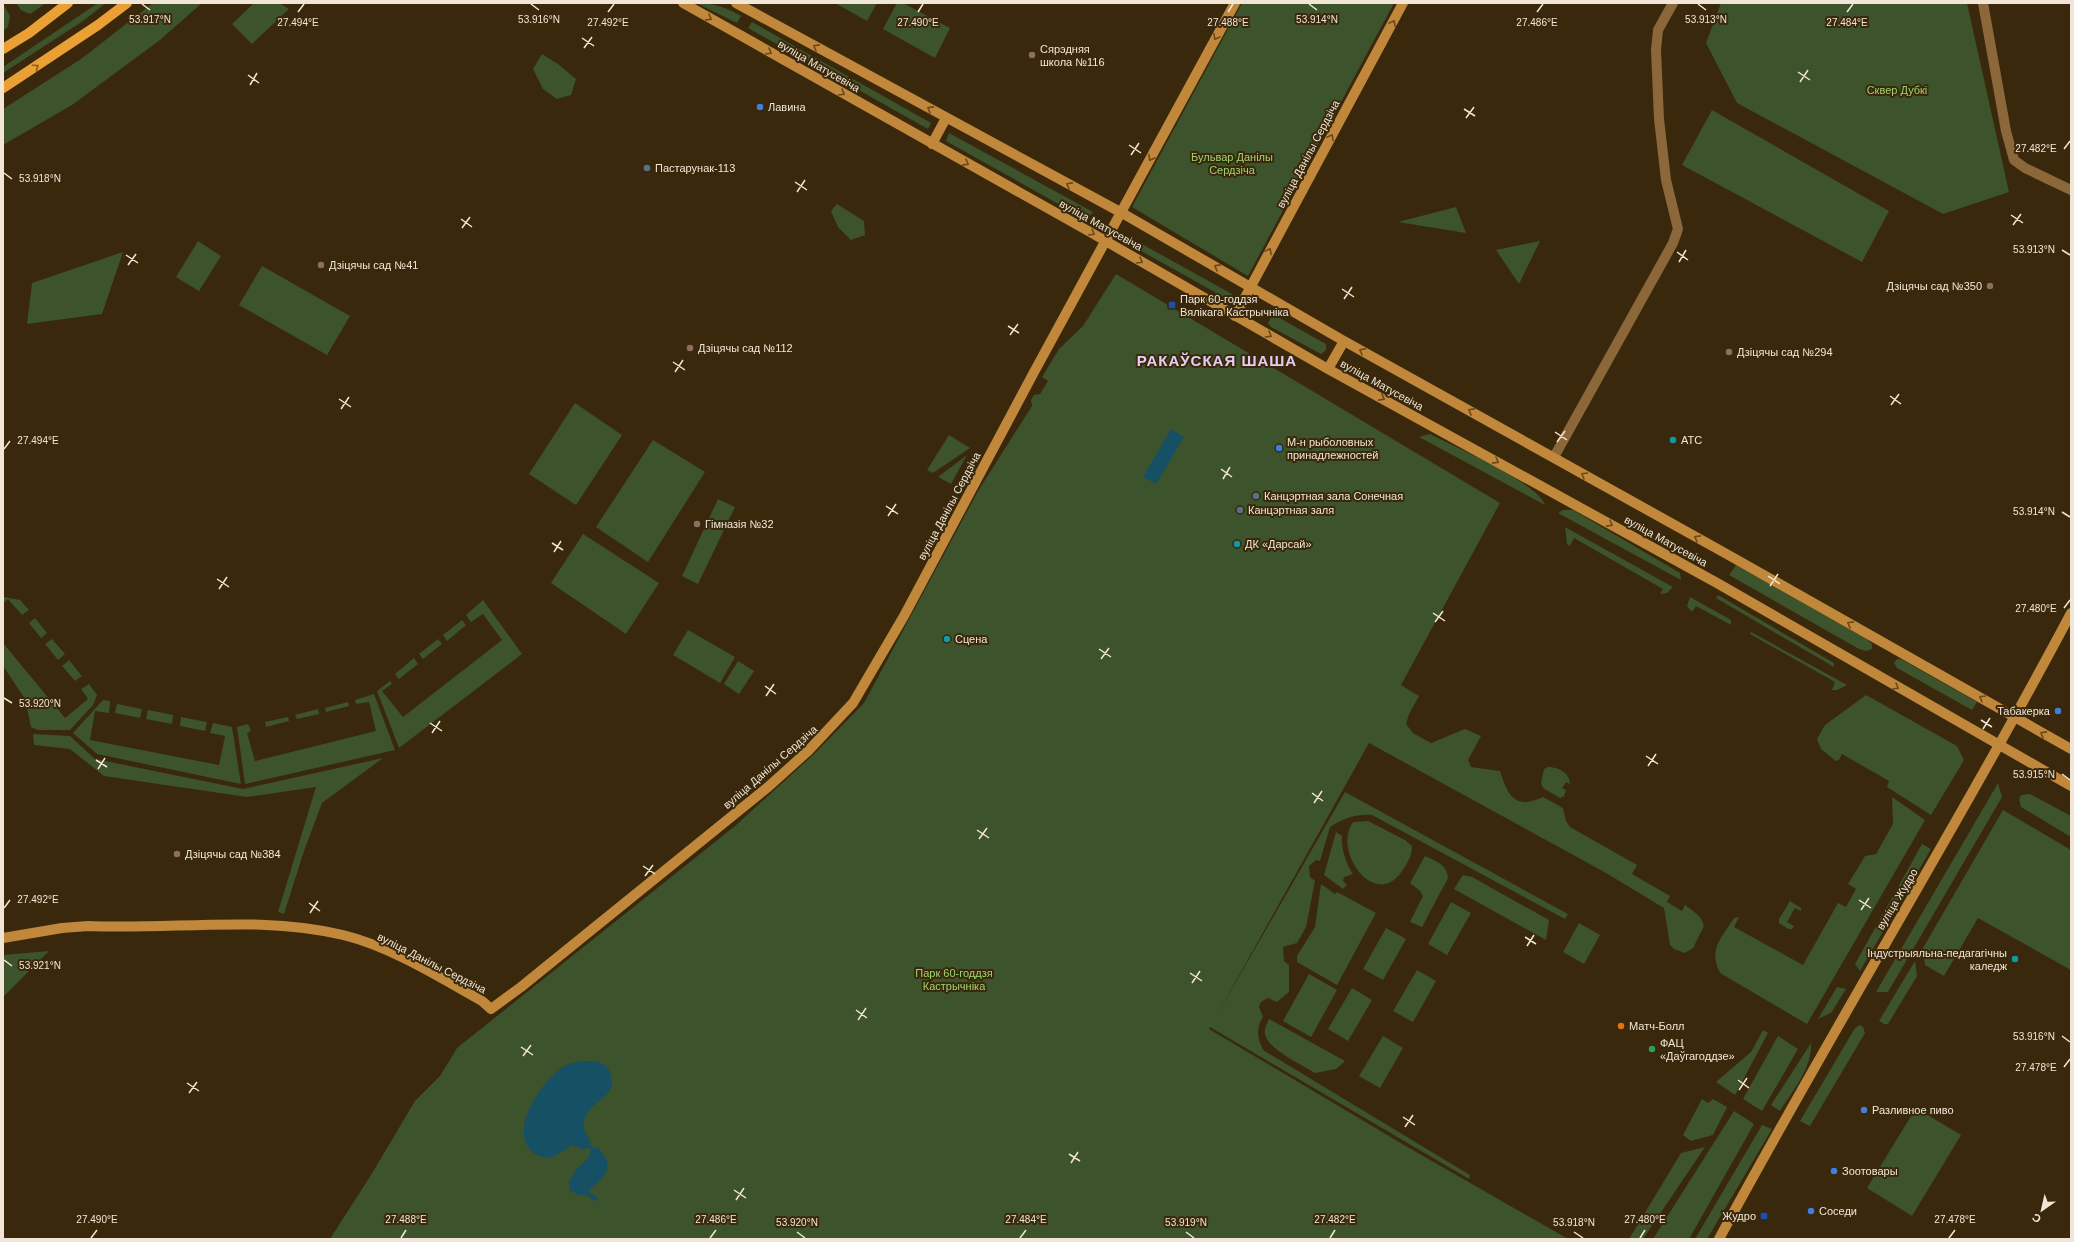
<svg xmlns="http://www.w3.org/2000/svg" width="2074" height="1242" font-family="Arial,sans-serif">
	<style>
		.green { fill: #3d532b }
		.water { fill: #165064 }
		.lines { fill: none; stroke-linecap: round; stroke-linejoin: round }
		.stream { stroke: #165064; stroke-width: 4 }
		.street { stroke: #8b673a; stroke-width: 10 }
		.secondary { stroke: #c1873a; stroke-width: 10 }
		.primary { stroke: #eba035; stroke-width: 10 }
		.oneway { stroke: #69491b }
		.oneway2 { stroke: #895e1e }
		.ticks { fill: none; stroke: #f1e6d6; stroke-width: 1.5 }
		.education-dot { fill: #8d6e63; stroke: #39280b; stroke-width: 1.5 }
		.shop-dot { fill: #3f7fe0; stroke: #39280b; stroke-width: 1.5 }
		.service-dot { fill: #5c6f8a; stroke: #39280b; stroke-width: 1.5 }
		.transit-dot { fill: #1a4fb4; stroke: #39280b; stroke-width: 1.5 }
		.culture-dot { fill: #0f9aa8; stroke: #39280b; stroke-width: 1.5 }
		.food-dot { fill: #e8710a; stroke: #39280b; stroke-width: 1.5 }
		.leisure-dot { fill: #2e9e5b; stroke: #39280b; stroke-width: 1.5 }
		.labels { text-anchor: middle; stroke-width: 4; stroke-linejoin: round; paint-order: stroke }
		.poi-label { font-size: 11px; fill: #f1e6d6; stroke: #39280b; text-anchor: start }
		.street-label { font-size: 11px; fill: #f1e6d6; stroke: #39280b }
		.park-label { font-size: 11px; fill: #9ed572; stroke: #39280b }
		.district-label { font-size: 15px; font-weight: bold; letter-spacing: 1px; fill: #e4cdf6; stroke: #39280b }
		.ticks-label { font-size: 10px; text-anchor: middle; fill: #f1e6d6; stroke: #39280b; stroke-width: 4; stroke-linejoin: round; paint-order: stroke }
	</style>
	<rect width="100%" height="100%" fill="#39280b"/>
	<path class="green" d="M16 3H46L30 14 21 10Z
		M98 3H106L83 21 3 73V67Z
		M153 3H202L160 40 72 105 3 145V109L81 59Z
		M254 3H279L289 9 252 44 232 24Z
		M696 3C714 3 725 7 741 16L737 23Z
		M835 3H877L867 21Z
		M897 3H903L950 28 935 58 883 29Z
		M1242 3H1394L1248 276 1132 207Z
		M1721 3H1967L2009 192 1943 214 1737 103 1706 43Z
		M3 4 10 16 8 27 3 31Z
		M752 22 931 123 928 129 748 28Z
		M542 54 558 64 576 79 571 95 557 99 543 89 533 69Z
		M1712 110 1889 211 1862 262 1682 165Z
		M949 133 1093 212 1087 220 946 141Z
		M837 204 864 221 865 235 851 240 838 227 831 211Z
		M1456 207 1466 233 1398 222Z
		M1131 238 1232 294 1234 300H1229L1134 247 1129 240Z
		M198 241 221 256 199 291 176 277Z
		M1540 241 1519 284 1496 250Z
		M123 252 102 314 27 324 32 283Z
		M262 266 350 316 327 355 239 305Z
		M1116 274 1500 503 1401 685 1419 696 1409 714 1406 724 1413 733 1431 743 1465 729 1481 736 1468 760 1471 767 1500 771C1508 796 1515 810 1543 797L1563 808 1566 821 1570 827 1637 865 1632 874 1670 896 1667 902 1682 911 1685 905C1694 912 1701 915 1704 926L1693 948 1685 953 1674 949 1670 945 1664 908 1606 873 1369 743 1209 1029 1404 1145 1568 1239H330L371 1175 415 1101 440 1076 457 1048 735 826 814 754 864 703 978 491 1032 406 1031 400 1034 395 1040 394 1048 381 1042 377 1059 349 1083 326Z
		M1272 316H1276L1326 344V350L1321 354 1271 327 1268 323Z
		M575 403 622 435 576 505 529 474Z
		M1430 434C1453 446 1538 483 1545 505L1419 437Z
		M949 435 970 448 933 473 927 470Z
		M653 440 705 472 648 562 596 527Z
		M967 455 951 484 938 477Z
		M718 499 735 507 698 584 682 576Z
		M1563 510H1573L1680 573 1681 580 1558 513Z
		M1565 527 1673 587 1667 593 1660 594 1663 589 1574 538 1570 546 1567 544Z
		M583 534 659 583 626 634 551 583Z
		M1736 565 1867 639 1872 644V649L1866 651 1859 649 1729 575Z
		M1718 595 1834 663V667L1716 598Z
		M4 597 20 600 29 610 22 615 8 599 3 603Z
		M1690 597 1731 620V625L1696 606 1692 612 1687 606Z
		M483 600 522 654 399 748 377 691 390 681 392 684 382 691 403 717 502 640 483 614 471 622 466 615Z
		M35 618 47 633 41 638 29 623Z
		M462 620 466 625 447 641 443 635Z
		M688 630 735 657 720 683 673 655Z
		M1751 632 1847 685 1837 690H1832L1835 682 1750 634Z
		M52 639 65 654 58 660 45 644Z
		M438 639 442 644 423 659 419 654Z
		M3 643 65 718 88 699 81 689 89 684 97 695 93 705 70 730H38L31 727 25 699 3 666Z
		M414 658 418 664 399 679 395 674Z
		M1897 659H1901L1977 702 1972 710 1897 668 1894 663Z
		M69 660 82 676 75 681 62 666Z
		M738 661 754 671 739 694 724 684Z
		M374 694 395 750 245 784 237 727 248 724 251 731 247 733 255 761 376 731 369 702 356 704 355 700Z
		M1866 695 1957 746 1964 760 1931 815 1887 787 1889 781 1842 754 1839 760 1836 761 1821 749 1817 739 1825 725Z
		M103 700 110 701 109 713 95 711 90 740 219 765 225 736 210 733 213 723 232 727 241 784 97 754 73 733Z
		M348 702 349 706 326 712 325 708Z
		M117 704 142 709 140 718 115 713Z
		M318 709 319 714 297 719 295 715Z
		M148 710 173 715 172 724 146 719Z
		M181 717 207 722 205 731 180 726Z
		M288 717 289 721 266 727 265 722Z
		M33 734 70 736 95 759 243 789 383 758 322 803 304 851 284 914 278 912 316 787 247 797 104 776 70 749 34 745Z
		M1548 767C1558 767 1570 773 1570 784L1566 782 1562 788 1566 790 1564 796 1560 798 1543 788 1541 783 1544 769Z
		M1998 783 2002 797 1888 992H1876Z
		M1345 792 1568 914 1565 919 1372 815C1355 814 1345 818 1330 827L1320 861 1316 860 1309 866 1310 877 1315 881 1306 927 1297 943 1283 947 1284 961 1289 965V992L1277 1002 1268 998 1261 1002 1259 1007 1263 1017C1255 1030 1258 1038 1263 1050L1470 1175 1469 1179 1210 1027Z
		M2030 794 2071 816V837L2021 807 2019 799 2021 795Z
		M1892 797 1925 820 1807 1024 1720 973C1708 949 1721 939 1734 918L1739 917 1734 927 1803 965 1838 903 1846 907 1856 889 1848 884 1865 856 1876 854 1893 824Z
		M2003 810 2071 850V970L1978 918 1944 976 1925 965 1923 948Z
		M1368 821 1405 840 1412 846C1412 855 1409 860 1404 868 1378 914 1331 852 1353 822Z
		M1336 832 1342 836C1341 848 1346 864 1353 874L1344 877 1343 881 1347 885 1343 889 1324 875Z
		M1922 844 1931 849 1860 971 1855 964Z
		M1425 856C1437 862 1447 864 1448 878L1422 927 1410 922 1423 896 1420 891 1410 883Z
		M1463 875 1472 877 1549 920 1546 940 1454 889Z
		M1321 884 1335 894 1337 892 1376 913 1337 985 1297 962V956L1315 927Z
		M1790 901 1801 908V911L1795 908 1787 922 1794 926 1792 929H1788L1779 923V919Z
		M1451 902 1471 913 1447 955 1428 944Z
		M1579 923 1600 935 1584 964 1563 952Z
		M1386 928 1406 939 1383 980 1363 969Z
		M49 951 3 997V955Z
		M1915 961 1917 976 1888 1024H1884L1879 1021Z
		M1417 970 1436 981 1413 1022 1393 1011Z
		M1309 974 1337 990 1311 1037 1283 1021Z
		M1837 987 1846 989 1831 1013 1818 1019Z
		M1352 988 1372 1000 1348 1041 1328 1029Z
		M1269 1019 1345 1061 1336 1069 1315 1073C1302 1065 1267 1049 1265 1034 1264 1028 1267 1024 1269 1019Z
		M1860 1025 1863 1027 1865 1033 1810 1126 1800 1121 1855 1028Z
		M1763 1030 1768 1033 1735 1095 1716 1082 1751 1052Z
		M1383 1036 1403 1048 1380 1088 1359 1076Z
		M1778 1036 1798 1049 1762 1111 1743 1099Z
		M1811 1043C1812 1069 1793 1090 1780 1111L1771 1105Z
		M1702 1099 1708 1103 1713 1099 1727 1107 1713 1135 1691 1141 1683 1135Z
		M1916 1108 1961 1135 1912 1216 1867 1188Z
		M1734 1111 1754 1124 1689 1239H1653Z
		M1762 1125 1772 1129 1707 1239H1695Z
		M1705 1147 1643 1239H1629L1681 1153Z"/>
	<path class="water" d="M1171 429 1184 437 1156 484 1143 477Z
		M586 1061C596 1061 606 1062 610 1072 619 1097 594 1099 586 1115 581 1125 585 1134 591 1141L589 1144 594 1148 597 1147C620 1168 600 1182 582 1196L570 1191C565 1176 580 1167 589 1157V1153L591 1150 587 1147 584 1150 573 1145C566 1148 559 1155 551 1157 545 1158 539 1156 534 1153 506 1132 542 1081 563 1067 569 1063 579 1062 586 1061Z"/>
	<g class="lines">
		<path class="stream" d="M587 1192 588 1194 596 1199"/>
		<path class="street" d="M1983 3 2006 131 2014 160 2025 168 2071 190
			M1554 457 1673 243 1678 229 1666 180 1659 119 1656 50 1658 30 1673 3"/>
		<path class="secondary" d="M683 3 1090 232 1328 369 1717 583 2071 786
			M736 3 1122 213 1344 341 1732 557 2071 749
			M932 144 946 118
			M1235 316 1403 3
			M1328 369 1344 341
			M3 938 62 928 88 926C172 930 260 915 343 935 392 947 439 977 482 1001L491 1009 521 987 768 787 808 751 853 703 904 616 1033 374 1235 3
			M1719 1239C1833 1028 1959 824 2071 613"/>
		<path class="primary" d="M3 49 29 33 68 3
			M3 88 98 25 127 3"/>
	</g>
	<defs><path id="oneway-chevron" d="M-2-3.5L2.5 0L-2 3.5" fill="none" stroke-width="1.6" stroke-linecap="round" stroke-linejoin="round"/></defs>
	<g class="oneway">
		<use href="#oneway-chevron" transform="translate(709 18) rotate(29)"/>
		<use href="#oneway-chevron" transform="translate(1393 23) rotate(-62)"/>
		<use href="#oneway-chevron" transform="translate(1216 37) rotate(118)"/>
		<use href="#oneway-chevron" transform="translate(816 47) rotate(-151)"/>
		<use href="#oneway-chevron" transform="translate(769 52) rotate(30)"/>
		<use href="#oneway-chevron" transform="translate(842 93) rotate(30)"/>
		<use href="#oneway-chevron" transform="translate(930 109) rotate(-151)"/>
		<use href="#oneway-chevron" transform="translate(1331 137) rotate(-62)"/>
		<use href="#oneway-chevron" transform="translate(1151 158) rotate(119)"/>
		<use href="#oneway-chevron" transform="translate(966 163) rotate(29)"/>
		<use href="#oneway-chevron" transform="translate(1069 185) rotate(-151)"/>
		<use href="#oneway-chevron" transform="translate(1092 233) rotate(30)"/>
		<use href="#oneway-chevron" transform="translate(1269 251) rotate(-62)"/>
		<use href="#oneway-chevron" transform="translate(1140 261) rotate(30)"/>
		<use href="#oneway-chevron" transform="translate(1217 267) rotate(-151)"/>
		<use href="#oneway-chevron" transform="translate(1269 335) rotate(30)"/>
		<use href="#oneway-chevron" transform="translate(1362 351) rotate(-151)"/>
		<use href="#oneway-chevron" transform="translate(1382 398) rotate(29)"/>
		<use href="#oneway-chevron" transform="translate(1471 411) rotate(-151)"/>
		<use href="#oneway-chevron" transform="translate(1496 461) rotate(29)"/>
		<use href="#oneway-chevron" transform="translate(1584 475) rotate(-150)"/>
		<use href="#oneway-chevron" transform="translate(1610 524) rotate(29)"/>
		<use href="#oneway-chevron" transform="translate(1697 538) rotate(-151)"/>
		<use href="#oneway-chevron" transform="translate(1850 624) rotate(-151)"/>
		<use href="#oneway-chevron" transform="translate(1896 687) rotate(30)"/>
		<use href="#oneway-chevron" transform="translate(1982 698) rotate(-150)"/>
		<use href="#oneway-chevron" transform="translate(2043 734) rotate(-151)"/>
	</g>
	<use class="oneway2" href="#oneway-chevron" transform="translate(36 67) rotate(-34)"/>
	<path class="ticks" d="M142 4 150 10M531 4 539 10M1309 4 1317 10M1698 4 1706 10M298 12 304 4M608 12 614 4M918 12 923 4M1228 12 1233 4M1537 12 1543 4M1847 12 1853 4M582 38 594 46M584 48 592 37M1798 72 1810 80M248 75 259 83M1800 82 1808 70M250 85 257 73M1464 109 1475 116M1466 118 1474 107M1129 145 1141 153M2064 149 2070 141M1131 155 1139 143M4 173 12 179M795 182 807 190M797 192 805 180M2011 215 2023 223M461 219 472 227M2013 225 2021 214M462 228 470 217M2062 250 2070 255M1677 252 1688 260M126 255 138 263M1679 262 1686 250M128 265 136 254M1342 289 1354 297M1344 299 1352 287M1008 326 1019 333M1010 335 1018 324M673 362 685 370M675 372 683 360M1890 396 1901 404M339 399 351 407M1891 405 1899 394M341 409 349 397M1555 432 1567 440M1557 442 1565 431M4 449 10 441M1221 469 1232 477M1223 479 1230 467M886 506 898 514M2062 512 2070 517M888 516 896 504M552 543 563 550M554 552 561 541M1768 576 1780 584M217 579 229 587M1770 586 1778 574M219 589 227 577M2064 608 2070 600M1433 613 1445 621M1435 622 1443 611M1099 649 1111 657M1101 659 1109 648M765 686 776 694M766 696 774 684M4 698 12 703M1981 720 1992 727M430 723 442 731M1983 729 1990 718M432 733 440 721M1646 756 1658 764M96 760 107 767M1648 766 1656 754M98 769 105 758M2062 774 2070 780M1312 793 1323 801M1314 803 1322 791M977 830 989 838M979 839 987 828M643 866 655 874M645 876 653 865M1859 900 1871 908M309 903 320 911M4 908 10 900M1861 910 1869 898M310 913 318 901M1525 937 1536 944M1527 946 1534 935M4 960 12 966M1190 973 1202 981M1192 983 1200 971M856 1010 867 1018M858 1020 866 1008M2062 1036 2070 1042M521 1047 533 1055M523 1056 531 1045M2064 1067 2070 1059M1738 1080 1749 1088M187 1083 199 1091M1739 1090 1747 1078M189 1093 197 1082M1403 1117 1415 1125M1405 1127 1413 1115M1069 1154 1080 1161M1071 1163 1078 1152M734 1190 746 1198M736 1200 744 1188M797 1232 805 1238M1186 1232 1194 1238M1574 1232 1583 1238M91 1238 97 1230M401 1238 406 1230M710 1238 716 1230M1020 1238 1026 1230M1330 1238 1335 1230M1640 1238 1645 1230M1949 1238 1955 1230"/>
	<g class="education-dot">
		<circle cx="1032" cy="55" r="4"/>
		<circle cx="321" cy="265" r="4"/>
		<circle cx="1990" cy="286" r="4"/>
		<circle cx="690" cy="348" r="4"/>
		<circle cx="1729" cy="352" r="4"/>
		<circle cx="697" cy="524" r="4"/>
		<circle cx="177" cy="854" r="4"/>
	</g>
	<g class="shop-dot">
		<circle cx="760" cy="107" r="4"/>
		<circle cx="1279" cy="448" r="4"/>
		<circle cx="2058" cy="711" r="4"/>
		<circle cx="1864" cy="1110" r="4"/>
		<circle cx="1834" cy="1171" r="4"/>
		<circle cx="1811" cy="1211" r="4"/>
	</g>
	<g class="service-dot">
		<circle cx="647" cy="168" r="4"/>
		<circle cx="1256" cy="496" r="4"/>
		<circle cx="1240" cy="510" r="4"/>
	</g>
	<g class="transit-dot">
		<rect x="1168" y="301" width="8" height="8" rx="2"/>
		<rect x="1760" y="1212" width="8" height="8" rx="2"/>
	</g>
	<g class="culture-dot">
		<circle cx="1673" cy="440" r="4"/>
		<circle cx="1237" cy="544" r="4"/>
		<circle cx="947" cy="639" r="4"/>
		<circle cx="2015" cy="959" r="4"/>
	</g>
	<circle class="food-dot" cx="1621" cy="1026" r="4"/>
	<circle class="leisure-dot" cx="1652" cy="1049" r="4"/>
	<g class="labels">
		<g class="poi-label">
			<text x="1040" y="53">Сярэдняя<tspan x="1040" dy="13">школа №116</tspan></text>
			<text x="768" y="111">Лавина</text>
			<text x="655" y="172">Пастарунак-113</text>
			<text x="329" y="269">Дзіцячы сад №41</text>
			<text x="1982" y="290" text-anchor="end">Дзіцячы сад №350</text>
			<text x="1180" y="303">Парк 60-годдзя<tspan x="1180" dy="13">Вялікага Кастрычніка</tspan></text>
			<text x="698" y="352">Дзіцячы сад №112</text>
			<text x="1737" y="356">Дзіцячы сад №294</text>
			<text x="1681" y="444">АТС</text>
			<text x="1287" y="446">М-н рыболовных<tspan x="1287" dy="13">принадлежностей</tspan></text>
			<text x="1264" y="500">Канцэртная зала Сонечная</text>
			<text x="1248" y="514">Канцэртная заля</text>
			<text x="705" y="528">Гімназія №32</text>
			<text x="1245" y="548">ДК «Дарсай»</text>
			<text x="955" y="643">Сцена</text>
			<text x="2050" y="715" text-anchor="end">Табакерка</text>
			<text x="185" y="858">Дзіцячы сад №384</text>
			<text x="2007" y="957" text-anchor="end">Індустрыяльна-педагагічны<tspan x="2007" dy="13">каледж</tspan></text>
			<text x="1629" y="1030">Матч-Болл</text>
			<text x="1660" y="1047">ФАЦ<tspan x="1660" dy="13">«Даўгагоддзе»</tspan></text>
			<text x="1872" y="1114">Разливное пиво</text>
			<text x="1842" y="1175">Зоотовары</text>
			<text x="1819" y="1215">Соседи</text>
			<text x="1756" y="1220" text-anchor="end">Жудро</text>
		</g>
		<g class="street-label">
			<text transform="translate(819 66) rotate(30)" y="4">вуліца Матусевіча</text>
			<text transform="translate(1308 154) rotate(-62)" y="4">вуліца Данілы Сердзіча</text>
			<text transform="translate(1101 225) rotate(29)" y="4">вуліца Матусевіча</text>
			<text transform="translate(1382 385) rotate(29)" y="4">вуліца Матусевіча</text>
			<text transform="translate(949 506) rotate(-62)" y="4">вуліца Данілы Сердзіча</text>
			<text transform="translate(1666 541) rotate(29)" y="4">вуліца Матусевіча</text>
			<text transform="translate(770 767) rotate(-41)" y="4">вуліца Данілы Сердзіча</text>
			<text transform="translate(1897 899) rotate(-59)" y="4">вуліца Жудро</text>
			<text transform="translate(432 963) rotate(27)" y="4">вуліца Данілы Сердзіча</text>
		</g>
		<g class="park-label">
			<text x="1897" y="94">Сквер Дубкі</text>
			<text x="1232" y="161">Бульвар Данілы<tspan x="1232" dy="13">Сердзіча</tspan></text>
			<text x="954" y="977">Парк 60-годдзя<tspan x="954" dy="13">Кастрычніка</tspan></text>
		</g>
		<g class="district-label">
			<text x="1217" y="366">РАКАЎСКАЯ ШАША</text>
		</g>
	</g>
	<g class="ticks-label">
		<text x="150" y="23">53.917°N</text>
		<text x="539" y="23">53.916°N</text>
		<text x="1317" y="23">53.914°N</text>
		<text x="1706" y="23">53.913°N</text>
		<text x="298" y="26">27.494°E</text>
		<text x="608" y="26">27.492°E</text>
		<text x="918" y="26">27.490°E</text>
		<text x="1228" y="26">27.488°E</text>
		<text x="1537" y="26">27.486°E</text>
		<text x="1847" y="26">27.484°E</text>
		<text x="2036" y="152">27.482°E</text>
		<text x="40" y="182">53.918°N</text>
		<text x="2034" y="253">53.913°N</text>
		<text x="38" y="444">27.494°E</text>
		<text x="2034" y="515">53.914°N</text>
		<text x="2036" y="612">27.480°E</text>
		<text x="40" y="707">53.920°N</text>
		<text x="2034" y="778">53.915°N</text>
		<text x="38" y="903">27.492°E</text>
		<text x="40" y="969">53.921°N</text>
		<text x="2034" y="1040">53.916°N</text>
		<text x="2036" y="1071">27.478°E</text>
		<text x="97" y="1223">27.490°E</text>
		<text x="406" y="1223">27.488°E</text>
		<text x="716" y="1223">27.486°E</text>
		<text x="1026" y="1223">27.484°E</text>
		<text x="1335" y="1223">27.482°E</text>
		<text x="1645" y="1223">27.480°E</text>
		<text x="1955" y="1223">27.478°E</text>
		<text x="797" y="1226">53.920°N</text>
		<text x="1186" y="1226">53.919°N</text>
		<text x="1574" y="1226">53.918°N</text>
	</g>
	<rect width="2074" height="1242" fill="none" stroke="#f1e6d6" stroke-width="8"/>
	<g transform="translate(2042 1210) rotate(214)" stroke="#39280b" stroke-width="3" paint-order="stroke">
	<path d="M0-3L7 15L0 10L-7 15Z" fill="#f1e6d6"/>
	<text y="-6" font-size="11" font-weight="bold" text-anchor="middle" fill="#f1e6d6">С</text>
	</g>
</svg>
